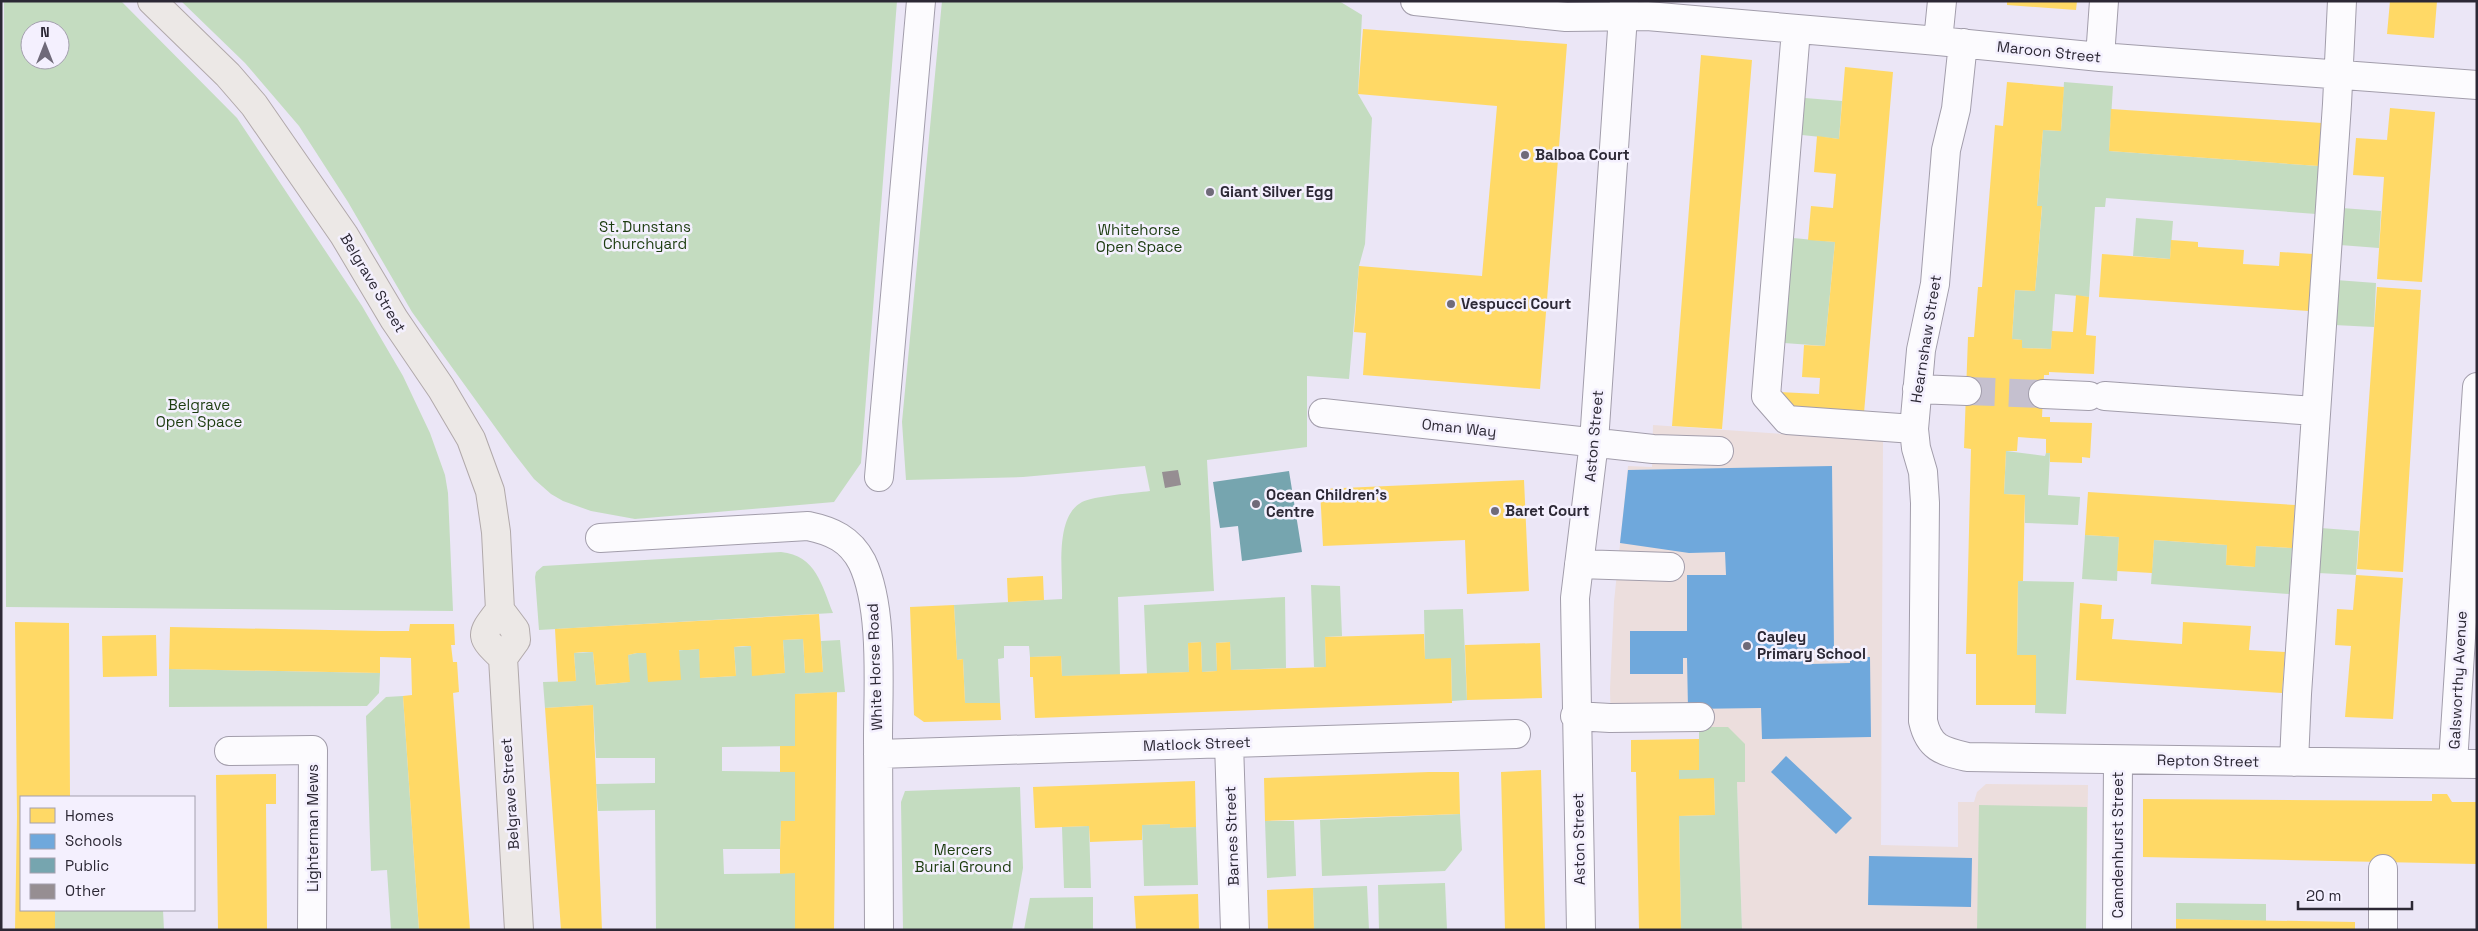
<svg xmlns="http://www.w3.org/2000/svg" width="2478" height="931" font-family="'Space Grotesk',sans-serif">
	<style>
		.education { fill: #ecdedd }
		.green { fill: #c4dcc0; fill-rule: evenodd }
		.homes { fill: #ffd966 }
		.schools { fill: #6fa8dc }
		.public { fill: #76a5af }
		.building { fill: #968e92 }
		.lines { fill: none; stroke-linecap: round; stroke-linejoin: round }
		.minor-tunnel { stroke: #c5c0cf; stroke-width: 28; stroke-dasharray: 28 14; stroke-linecap: butt }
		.minor-casing { stroke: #a29dab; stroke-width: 30 }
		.major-casing { stroke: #b1a9aa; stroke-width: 30 }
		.minor { stroke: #fcfbfe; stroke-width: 28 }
		.major { stroke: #ece8e6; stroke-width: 28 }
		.poi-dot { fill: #6f6a79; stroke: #f4f0fe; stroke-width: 2 }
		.labels { text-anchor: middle; stroke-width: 5; stroke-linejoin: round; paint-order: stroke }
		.street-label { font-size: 15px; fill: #2c2835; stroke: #f4f0fe }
		.poi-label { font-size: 15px; font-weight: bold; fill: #2c2835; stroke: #f4f0fe; text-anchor: start }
		.park-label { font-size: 15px; fill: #1c3c0f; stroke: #f4f0fe }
	</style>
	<rect width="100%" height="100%" fill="#ebe6f6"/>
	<path class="education" d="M1653 425 1883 441 1881 845 1958 847V802H1974L1977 792 1986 784 2088 785 2086 930H1742L1737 782H1744L1727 727 1611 729 1610 689 1614 602 1628 466 1652 467Z"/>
	<path class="green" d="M4 1H121L237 118 362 306 403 376 430 433 445 475 448 493 453 611 6 607ZM30 30H60V60H30Z
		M181 1H897L861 463 834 502 635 519 591 511 563 501 551 494 534 479 513 452 412 312 348 202 299 126 245 63Z
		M942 1H1339L1362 15 1358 94 1372 118 1365 244 1359 266 1349 379 1307 376V447L1207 460 1214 591 1118 597 1120 675 1062 676 1061 656 1030 657 1029 646H1004V658L998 659 1000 703H965L963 659 957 660 954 605 1062 599C1063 572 1054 517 1082 502 1093 496 1135 493 1150 491L1145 466 1023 477 906 480 902 422Z
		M2064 82 2113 86 2109 151 2319 166 2316 214 2106 198 2105 207H2095L2089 297 2055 294 2051 349 2022 348V340L2012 339 2015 290 2035 291 2042 207 2037 206 2043 130 2061 131Z
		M1805 98 1842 101 1839 139 1802 135Z
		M2342 208 2381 211 2379 248 2340 245Z
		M2136 218 2173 221 2170 259 2133 256Z
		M1793 238 1835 242 1825 346 1784 343Z
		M2336 280 2376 283 2374 327 2334 325Z
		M2006 451 2045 456 2046 453H2050L2048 495 2080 497 2078 525 2025 523V495L2004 494Z
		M2321 528 2359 531 2356 575 2318 573Z
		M2085 535 2119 537 2117 581 2082 579Z
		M2154 540 2227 545 2226 565 2254 567 2256 546 2292 548 2289 594 2151 584Z
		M781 552C816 555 822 586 833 613L539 630 535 577 536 572 543 566Z
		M2018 581 2074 582 2066 714 2035 713 2036 655H2017Z
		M1311 585 1340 586 1342 636 1325 637 1326 667H1314Z
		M1285 597 1286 668 1231 670 1230 642 1216 643 1217 671 1202 672 1201 642 1188 643 1189 672 1147 674 1144 605Z
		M1463 609 1467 700 1452 701 1451 659H1425L1424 610Z
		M803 639 805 673 823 671 821 641 840 640 845 692 795 694V746L722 747V771L795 772V821H781L780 849H723L724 874 795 873V930H656L655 810 598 811 596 784 655 783V758H596L593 705 545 708 543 682 576 681 574 653 593 652 596 685 629 682 628 655 637 653 699 649 701 678 736 676 734 647 751 646 753 675 785 673 783 640Z
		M169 669 380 673 379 693 367 706 169 707Z
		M403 696 419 930H391L387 870 371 871 366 716 386 697Z
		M1699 727H1728L1745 744V782H1737L1742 930H1681L1679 816 1715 815 1714 779H1679V770L1699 769Z
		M1020 787 1023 868 1012 930H903L901 802 905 791Z
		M1979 805 2087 807 2086 930H1977Z
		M1460 814 1462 850 1445 871 1322 876 1320 820Z
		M1265 821H1294L1296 876 1267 878Z
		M1170 824V828L1196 827 1198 885 1144 886 1142 825Z
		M1089 826 1091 888H1064L1062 827Z
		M1445 883 1447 930H1379L1378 885Z
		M1367 886 1369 930H1314L1313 888Z
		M1093 897V930H1024L1030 898Z
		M2176 903 2266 904V921L2176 919Z
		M55 910H163L164 930H55Z"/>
	<path class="homes" d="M2007 1H2077L2076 10 2007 5Z
		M2390 1H2437L2434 38 2387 34Z
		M1363 29 1567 44 1540 389 1363 375 1366 333 1354 332 1359 266 1482 276 1497 106 1358 94Z
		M1701 55 1752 60 1722 429 1672 426Z
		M1845 67 1893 72 1864 413 1789 407 1779 392 1819 394 1820 378 1802 377 1804 345 1825 346 1835 242 1808 240 1811 206 1833 208 1836 174 1814 172 1817 136 1839 139Z
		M2007 82 2064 87 2061 131 2043 130 2037 206H2042L2035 291 2015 290 2012 339 2022 340V348L2051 349 2052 331 2073 332 2076 295 2089 297 2086 335 2096 336 2094 374 2049 372V375H2044L2042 417H2050V422L2092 423 2090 458 2082 457V463L2050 462V453H2046V439L2018 437 2017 451H2006L2004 494 2025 495 2023 581H2018L2017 655H2036V705H1976V654H1966L1971 449 1964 448 1968 337H1974L1978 287H1982L1995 125 2003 126Z
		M2390 108 2435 112 2422 282 2377 279 2384 177 2353 175 2356 138 2387 140Z
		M2111 109 2322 123 2319 166 2109 151Z
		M2171 240 2198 242V247L2244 250 2243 264 2279 266 2280 252 2313 254 2309 311 2099 297 2102 254 2170 259Z
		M2377 287 2421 290 2403 572 2357 569Z
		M1524 480 1529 591 1467 594 1465 540 1323 546 1320 489Z
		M2088 492 2295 505 2292 548 2256 546 2255 567 2226 565 2227 545 2154 540 2152 573 2117 571 2119 537 2085 535Z
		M2356 575 2403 578 2393 719 2345 717 2351 646 2335 645 2337 609 2353 610Z
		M1043 576 1044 600 1008 602 1007 578Z
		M2080 603 2102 605 2101 619H2114L2112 639 2182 644 2183 622 2251 626 2249 650 2285 652 2282 693 2076 680Z
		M954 605 957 660 963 659 965 703H1000L1001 720 924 722 914 715 910 607Z
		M819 614 823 672 805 673 803 639 783 640 785 673 752 676 751 646H743L734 647 736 676 700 678 699 649 688 650H679L681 680 648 682 646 653H637L628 655 630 682 596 685 593 652H583L574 653 576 681 558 682 555 629Z
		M15 622 69 623 70 797H21V910H55V930H15L17 816Z
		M410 624H454L455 645H451L453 662H457L459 692 453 693 470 930H419L403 696 412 695 411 658 380 657V673L169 669 170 627 380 631H409Z
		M1424 634 1425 659 1451 658 1452 703 1035 718 1033 677H1030V657L1061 656 1062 676 1189 672 1188 643 1201 642 1202 672 1217 671 1216 643 1230 642 1231 670 1326 667 1325 637Z
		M156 635 157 676 103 677 102 636Z
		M1540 643 1542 698 1467 700 1465 645Z
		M837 692 834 930H795V873L780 874V849L781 821H795V772H780V746H795V694Z
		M593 705 602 930H561L545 708Z
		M1699 739V770H1679V779L1714 778 1715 815 1679 816 1681 930H1639L1636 772H1631V740Z
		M1541 770 1545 930H1505L1501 772Z
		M1429 772H1459L1460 814 1265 821 1264 778Z
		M276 774V804H266L267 930H218L216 775Z
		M1195 781 1196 827 1170 828V824L1142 825V840L1090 842 1089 826 1035 828 1033 787Z
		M2432 794H2447L2452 802H2477V864L2143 857V799L2432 801Z
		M1313 888 1314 930H1268L1267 890Z
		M1198 894 1199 930H1136L1134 896Z
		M2176 919 2355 922V930H2176Z"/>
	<path class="schools" d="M1832 466 1834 649 1810 650V664L1850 663V657H1870L1871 737 1762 739 1761 708 1688 709 1687 658H1683V674H1630V631H1687V575H1726L1725 552 1689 553 1620 543 1628 470Z
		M1786 756 1852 818 1836 834 1771 772Z
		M1869 856 1972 858 1971 907 1868 905Z"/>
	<path class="public" d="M1289 471 1302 552 1242 561 1238 526 1220 528 1213 482Z"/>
	<path class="building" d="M1178 470 1181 485 1165 488 1162 472Z"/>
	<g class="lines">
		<path class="minor-tunnel" d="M1967 391 2043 394"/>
		<defs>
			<path id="minor" d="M1415 1 1566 17 1647 16 1938 41 2100 57 2477 85
				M1796 30 1766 396 1787 420 1914 429
				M1938 41 1942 1
				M1963 43 1956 109 1946 150 1935 284 1921 350 1914 429 1916 448 1923 472 1925 503 1923 721C1929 748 1942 751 1967 757L2477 764
				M2100 57 2104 1
				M1917 389 1967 391
				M2043 394 2089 396
				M2105 396 2315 411
				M1323 413 1653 449 1719 451
				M879 477 921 1
				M600 538 808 526C832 531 850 539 862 562 884 608 878 688 878 739 878 803 879 866 879 930
				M1579 564 1670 567
				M1575 716 1610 718 1700 717
				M1229 743 1235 930
				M229 751 313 750 312 930
				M878 754 1516 734
				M2294 762 2297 694 2337 104 2342 1
				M2453 763 2477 387
				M1581 930 1575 598 1594 442 1624 1
				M2117 930 2118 760
				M2383 930V869"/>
			<path id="major" d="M152 1 228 75 254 105 344 235 394 319 441 388 471 439 490 491 496 532 500 610 515 630 516 640 503 658 519 930
				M500 610C480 636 479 635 503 658"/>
		</defs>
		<use href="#minor" class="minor-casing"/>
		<use href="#major" class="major-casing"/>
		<use href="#minor" class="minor"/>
		<use href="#major" class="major"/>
	</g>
	<g class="poi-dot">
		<circle cx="1525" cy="155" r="5"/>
		<circle cx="1210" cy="192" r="5"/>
		<circle cx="1451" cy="304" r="5"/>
		<circle cx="1256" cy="504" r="5"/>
		<circle cx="1495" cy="511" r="5"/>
		<circle cx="1747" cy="646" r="5"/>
	</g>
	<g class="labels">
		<g class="street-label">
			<text transform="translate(2049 52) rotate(6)" y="5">Maroon Street</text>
			<text transform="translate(373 283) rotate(59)" y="5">Belgrave Street</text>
			<text transform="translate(1926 339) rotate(-81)" y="5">Hearnshaw Street</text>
			<text transform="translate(1459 428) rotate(6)" y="5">Oman Way</text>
			<text transform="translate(1594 436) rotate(-85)" y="5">Aston Street</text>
			<text transform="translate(875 667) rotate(-92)" y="5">White Horse Road</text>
			<text transform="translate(2458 680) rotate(-87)" y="5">Galsworthy Avenue</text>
			<text transform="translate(1197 744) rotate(-2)" y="5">Matlock Street</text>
			<text transform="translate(2208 761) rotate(1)" y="5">Repton Street</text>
			<text transform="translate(510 794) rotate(-94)" y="5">Belgrave Street</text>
			<text transform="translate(313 828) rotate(-90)" y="5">Lighterman Mews</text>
			<text transform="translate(1232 836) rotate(-92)" y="5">Barnes Street</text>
			<text transform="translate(1579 839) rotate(-91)" y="5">Aston Street</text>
			<text transform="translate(2118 845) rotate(-90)" y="5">Camdenhurst Street</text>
		</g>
		<g class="poi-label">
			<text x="1535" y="160">Balboa Court</text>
			<text x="1220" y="197">Giant Silver Egg</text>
			<text x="1461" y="309">Vespucci Court</text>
			<text x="1266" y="500">Ocean Children's<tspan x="1266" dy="17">Centre</tspan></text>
			<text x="1505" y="516">Baret Court</text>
			<text x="1757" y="642">Cayley<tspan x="1757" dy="17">Primary School</tspan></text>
		</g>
		<g class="park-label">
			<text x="645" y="232">St. Dunstans<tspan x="645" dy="17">Churchyard</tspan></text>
			<text x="1139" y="235">Whitehorse<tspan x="1139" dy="17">Open Space</tspan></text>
			<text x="199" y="410">Belgrave<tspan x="199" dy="17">Open Space</tspan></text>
			<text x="963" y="855">Mercers<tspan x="963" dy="17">Burial Ground</tspan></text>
		</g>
	</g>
	<rect width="2478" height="931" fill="none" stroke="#2c2835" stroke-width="5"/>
	<rect x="20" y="796" width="175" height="115" fill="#f4f0fe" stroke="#a4a0ae"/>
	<rect x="30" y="808" width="25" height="15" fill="#ffd966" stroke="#a4a0ae"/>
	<text x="65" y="821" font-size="15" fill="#2c2835">Homes</text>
	<rect x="30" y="834" width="25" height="15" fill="#6fa8dc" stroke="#a4a0ae"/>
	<text x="65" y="846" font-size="15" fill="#2c2835">Schools</text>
	<rect x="30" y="858" width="25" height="15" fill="#76a5af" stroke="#a4a0ae"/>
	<text x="65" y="871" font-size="15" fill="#2c2835">Public</text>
	<rect x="30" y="884" width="25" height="15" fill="#968e92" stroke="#a4a0ae"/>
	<text x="65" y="896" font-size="15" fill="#2c2835">Other</text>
	<g transform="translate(45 45)"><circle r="24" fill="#f4f0fe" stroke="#a4a0ae"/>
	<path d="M0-4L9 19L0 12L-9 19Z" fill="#6f6a79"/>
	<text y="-8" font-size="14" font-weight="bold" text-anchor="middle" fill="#2c2835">N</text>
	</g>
	<path d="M2298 901v8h114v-8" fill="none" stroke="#2c2835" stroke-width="2.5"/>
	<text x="2306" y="901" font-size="15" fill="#2c2835" stroke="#f4f0fe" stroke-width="4" paint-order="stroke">20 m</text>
</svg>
